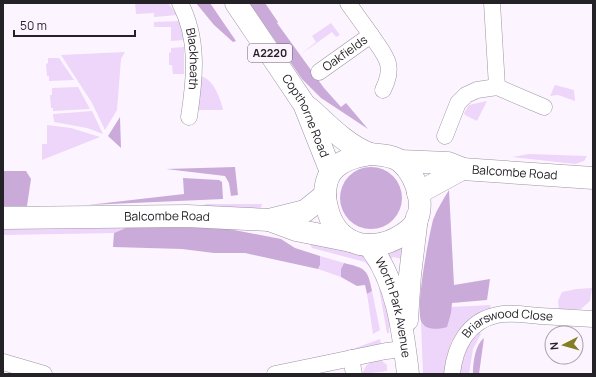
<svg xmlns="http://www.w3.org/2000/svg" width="596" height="377" font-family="Manrope,sans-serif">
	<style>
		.green { fill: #eed5fa }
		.forest { fill: #caaad9 }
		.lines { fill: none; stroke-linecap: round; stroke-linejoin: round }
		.minor-casing { stroke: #9c94a0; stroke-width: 17 }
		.secondary-casing { stroke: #9c94a0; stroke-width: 23 }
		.primary-casing { stroke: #9c94a0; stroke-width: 23 }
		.minor { stroke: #fff; stroke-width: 16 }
		.secondary { stroke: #fff; stroke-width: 22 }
		.primary { stroke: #fff; stroke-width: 22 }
		.labels { text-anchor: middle; stroke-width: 4; stroke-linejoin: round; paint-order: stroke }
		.shield { fill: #fcf5ff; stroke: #666168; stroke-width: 1 }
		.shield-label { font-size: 11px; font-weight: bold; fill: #252227 }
		.street-label { font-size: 12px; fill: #252227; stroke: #fcf5ff }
	</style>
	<rect width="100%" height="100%" fill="#fcf5ff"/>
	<path class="green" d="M135 3H168L177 15 154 17V13L136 14Z
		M180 21 184 40 171 41V27H154V22Z
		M331 23 340 35 336 37 332 32 300 55 316 42 312 36Z
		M184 47V74H173L172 65H169V53L171 52V48Z
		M125 52 121 59 117 110 105 130 92 103 61 55Z
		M48 58H59L74 80 49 81V76H47L46 64 48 63Z
		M200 76C213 78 221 99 223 110H196Z
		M555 85 574 90 575 101 558 95 550 96Z
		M78 87 90 109 53 111V108H51L50 95H52V88Z
		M487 101 477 121 465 115 464 113 469 105Z
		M92 111 103 134 87 128 54 122 53 114Z
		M47 125 71 128 100 137 42 160V144H47Z
		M529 154 587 156 584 161 575 164 512 157Z
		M206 204H262L261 208 201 207Z
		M128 227 114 233 3 235V229Z
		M309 242 364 255 373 271 365 262 312 248Z
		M407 245 402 259 393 257 389 260 385 255Z
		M320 256 344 263 341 269V277L318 269 320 265Z
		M377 277C385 292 391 315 389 333H387Z
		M592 288 590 301 581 309 559 310 558 301 562 292 576 289Z
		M372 291 380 330 373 334 367 294Z
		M490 305 491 309C457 326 450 335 444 374H423L421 322 424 326 451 313V307Z
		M479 332 481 334 473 349 469 374H460C463 355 464 346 479 332Z
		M380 339 381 345 345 352Z
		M375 361H382L387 365V371L363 374C364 366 368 363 375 361Z"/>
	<path class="forest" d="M196 3H210L236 41 233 42 214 25Z
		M249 3H265L278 22 277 23 324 88 341 107 346 103 368 129 321 98 302 79Z
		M120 117 121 148 108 136Z
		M340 198a31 31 0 1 1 62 0a31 31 0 1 1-62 0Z
		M235 167 238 195 231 196 229 183 225 176 166 169Z
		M3 171H26L31 179 27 206H3Z
		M183 178 219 180 222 182 223 199 88 205 184 194Z
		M449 190 454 285 490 279 487 300 452 303 451 313 447 327C440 329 427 331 422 323 414 311 429 236 433 220 437 209 443 200 449 190Z
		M142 225 229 229 281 239 295 248 320 256V265L318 269 245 253H214L182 249 113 247 114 233 128 227Z
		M344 263C365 268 368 269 372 291L367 294 365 285 357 286 341 277V269Z
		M484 338 479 374H473C473 363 475 345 484 338Z"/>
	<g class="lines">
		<defs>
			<g id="minor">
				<path id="s1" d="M180 3C199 39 195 78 189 117"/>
				<path d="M492 3 497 87"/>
				<path d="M371 35C385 56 396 64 383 90"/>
				<path id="s2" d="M319 72 371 35 348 3"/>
				<path d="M445 136 458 103 466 95 477 90 497 87 544 107"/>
				<path d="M351 358 354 374"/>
				<path d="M3 362 44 374"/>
				<path d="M275 374 386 351 405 349"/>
				<path id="s3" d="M452 374C455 346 468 321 497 315 511 312 527 315 540 316 558 317 575 318 593 319"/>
			</g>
			<g id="secondary">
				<path d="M400 161 448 163 463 169"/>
				<path id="s4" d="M418 193 462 169 593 178"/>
				<path id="s5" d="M3 218 187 216 269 220 305 211 325 195"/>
				<path d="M269 220 296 230 351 241"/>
			</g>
			<g id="primary">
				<path id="s6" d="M236 3 304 104 331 172"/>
				<path d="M309 108C327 124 346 145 370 154"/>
				<path d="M370 154C380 155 393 155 401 162 418 176 429 214 409 230 375 257 334 248 326 203 324 194 325 180 332 171 341 160 356 156 370 154Z"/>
				<path id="s7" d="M369 245C397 281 403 330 408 374"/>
				<path d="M407 320 410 275 417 217"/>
			</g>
		</defs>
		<use href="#minor" class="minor-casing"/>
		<use href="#secondary" class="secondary-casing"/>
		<use href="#primary" class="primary-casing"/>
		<use href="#minor" class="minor"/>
		<use href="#secondary" class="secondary"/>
		<use href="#primary" class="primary"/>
	</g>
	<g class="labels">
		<rect class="shield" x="248" y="44" width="44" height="18" rx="3"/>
		<g class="shield-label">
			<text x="270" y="57">A2220</text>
		</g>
		<g class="street-label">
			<text dy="4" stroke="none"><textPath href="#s2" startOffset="32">Oakfields</textPath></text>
			<text dy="4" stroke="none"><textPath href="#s1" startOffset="58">Blackheath</textPath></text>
			<text dy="4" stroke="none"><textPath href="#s6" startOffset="133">Copthorne Road</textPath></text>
			<text dy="4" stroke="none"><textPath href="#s4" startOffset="103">Balcombe Road</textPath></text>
			<text dy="4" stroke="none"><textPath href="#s5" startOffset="164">Balcombe Road</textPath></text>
			<text dy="4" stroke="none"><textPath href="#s7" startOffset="68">Worth Park Avenue</textPath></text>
			<text dy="4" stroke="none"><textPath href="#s3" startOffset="88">Briarswood Close</textPath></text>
		</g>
	</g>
	<rect width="596" height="377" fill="none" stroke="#252227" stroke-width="8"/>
	<g transform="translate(564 345) rotate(264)"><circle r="19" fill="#fcf5ff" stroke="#a6a1a9"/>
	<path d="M0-3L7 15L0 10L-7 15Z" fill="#847d23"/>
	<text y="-6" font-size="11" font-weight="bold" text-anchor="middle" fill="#252227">N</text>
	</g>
	<path d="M14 30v6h121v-6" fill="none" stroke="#252227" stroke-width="2"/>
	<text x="20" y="30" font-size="12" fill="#252227" stroke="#fcf5ff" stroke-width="3" paint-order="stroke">50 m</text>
</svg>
